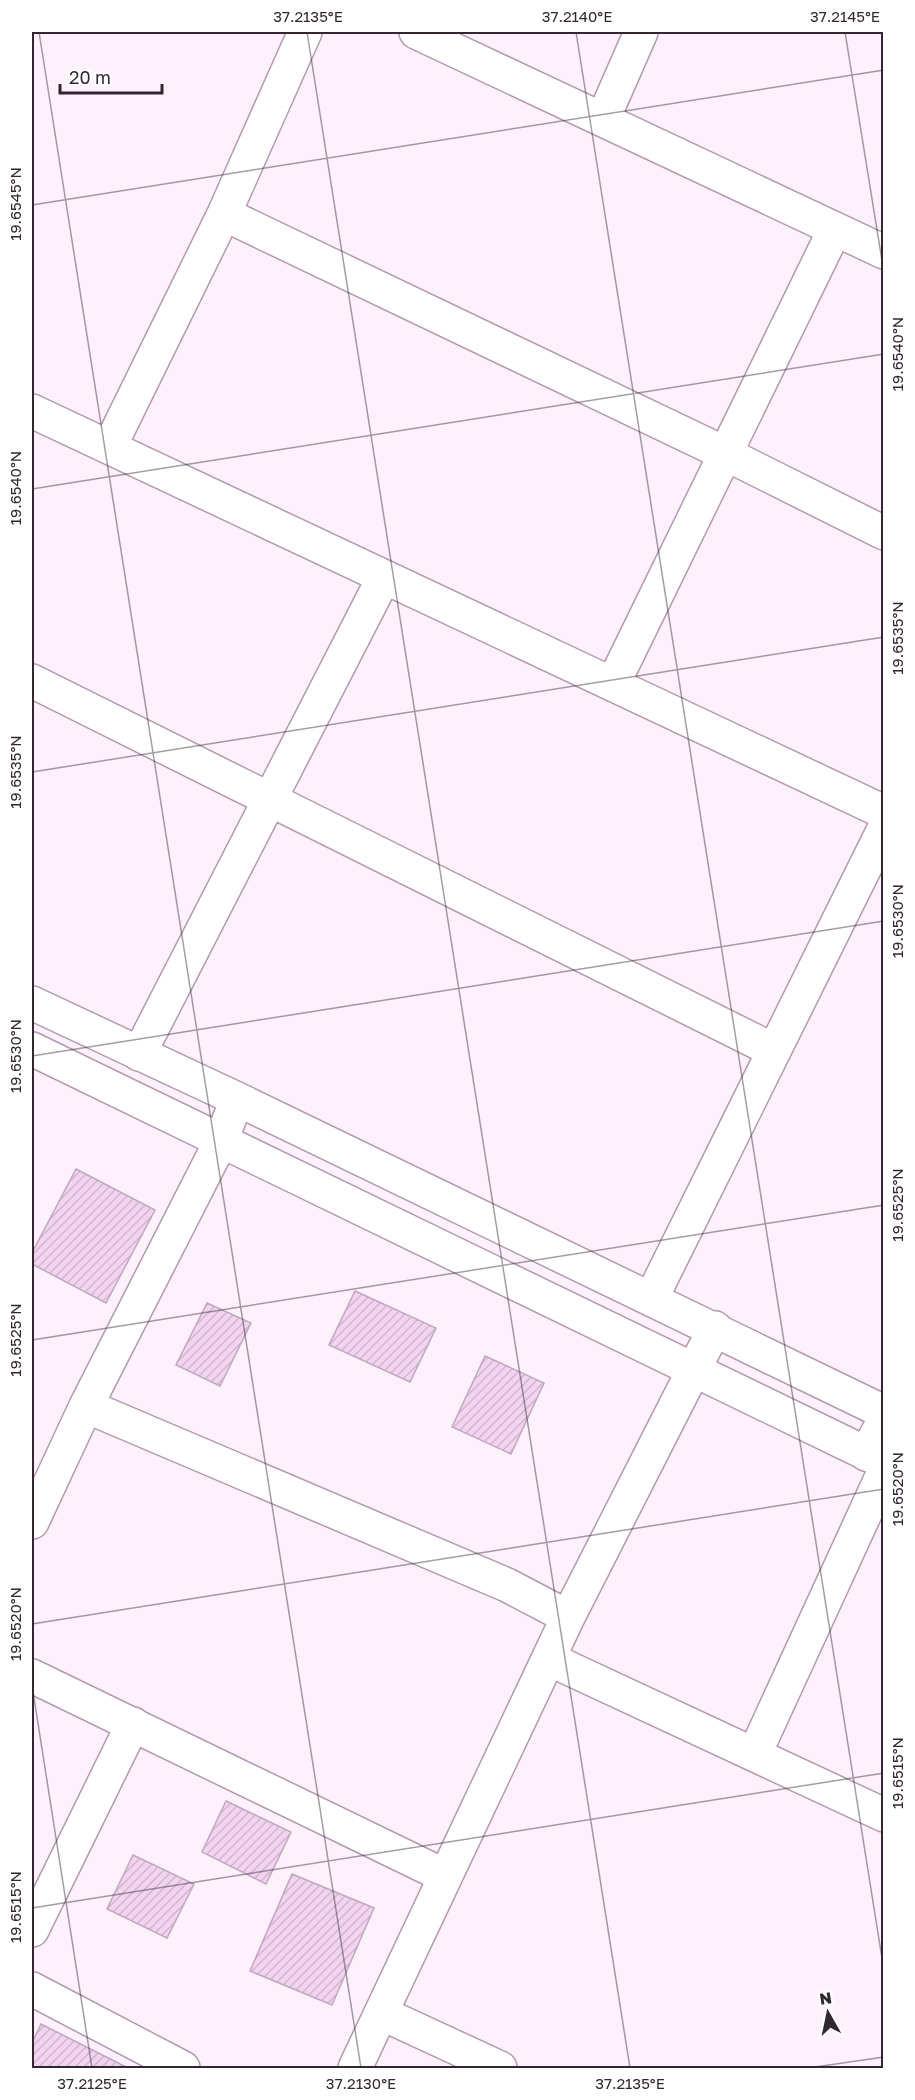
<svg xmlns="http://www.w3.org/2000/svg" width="915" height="2100" font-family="'Golos Text',sans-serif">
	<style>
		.building { fill: url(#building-hatch); stroke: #c2a6c1; stroke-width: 1.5 }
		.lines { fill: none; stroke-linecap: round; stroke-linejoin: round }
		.street-casing { stroke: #b498b3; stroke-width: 36 }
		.secondary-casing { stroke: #b498b3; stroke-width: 36 }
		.street { stroke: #fff; stroke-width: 33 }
		.secondary { stroke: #fff; stroke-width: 33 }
		.ticks { fill: none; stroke: #322731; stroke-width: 1.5; stroke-opacity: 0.45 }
		.neatline { fill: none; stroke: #322731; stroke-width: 2 }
		.ticks-label { font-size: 15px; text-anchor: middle; fill: #322731 }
	</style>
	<defs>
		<pattern id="building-hatch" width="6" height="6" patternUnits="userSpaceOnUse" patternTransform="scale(1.5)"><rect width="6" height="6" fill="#f2d4f0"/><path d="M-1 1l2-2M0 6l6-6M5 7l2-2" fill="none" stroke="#d0b6ce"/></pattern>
	</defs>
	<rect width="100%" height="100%" fill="#fdf1fc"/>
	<path class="building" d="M76 1169 155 1210 106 1303 32 1264V1253Z
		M355 1291 436 1328 410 1382 329 1345Z
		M207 1303 251 1323 220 1386 176 1365Z
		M485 1356 544 1383 511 1454 452 1427Z
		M226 1801 291 1832 266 1884 202 1852Z
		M133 1855 194 1884 167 1938 107 1909Z
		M292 1874 374 1908 332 2005 250 1971Z
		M41 2024 128 2068H32V2043Z"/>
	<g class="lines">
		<defs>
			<path id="street" d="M416 32 884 252
				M603 119 641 32
				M224 214 724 453 884 533
				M32 411 884 812
				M110 446 224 214 305 32
				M32 681 773 1050
				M613 684 835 229
				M139 1054 384 577
				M651 1299 884 829
				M86 1406 507 1585 568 1617
				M866 1454 884 1421
				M32 1522 86 1406 221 1141 237 1099
				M549 1659 884 1815
				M32 1676 445 1876
				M755 1753 884 1472
				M32 1930 133 1724
				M32 1989 183 2068
				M383 2014 500 2068
				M355 2068 568 1617 715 1328"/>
			<path id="secondary" d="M32 1003 237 1099 884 1412
				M32 1049 884 1462"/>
		</defs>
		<use href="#street" class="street-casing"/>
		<use href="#secondary" class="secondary-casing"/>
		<use href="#street" class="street"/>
		<use href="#secondary" class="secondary"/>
	</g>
	<path class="ticks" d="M39 32 361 2068M307 32 630 2068M576 32 884 1971M845 32 884 273M32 205 884 70M32 489 884 354M32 772 884 637M32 1056 884 921M32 1340 884 1205M32 1624 884 1489M32 1685 92 2068M32 1908 884 1773M808 2068 884 2057"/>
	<rect width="915" height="2100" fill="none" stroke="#ffffff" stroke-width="66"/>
	<g transform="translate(828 2013) rotate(351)" stroke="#ffffff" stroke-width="4.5" paint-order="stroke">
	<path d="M0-4.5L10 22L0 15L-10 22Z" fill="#322731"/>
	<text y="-9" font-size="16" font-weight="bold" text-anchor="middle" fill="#322731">N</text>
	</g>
	<path d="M60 84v9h102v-9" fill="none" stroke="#322731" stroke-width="3"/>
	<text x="69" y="84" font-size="18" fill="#322731" stroke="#ffffff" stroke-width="4.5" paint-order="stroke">20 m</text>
	<rect x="33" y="33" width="849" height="2034" class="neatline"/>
	<g class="ticks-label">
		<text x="308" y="22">37.2135°E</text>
		<text x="577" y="22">37.2140°E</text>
		<text x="845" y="22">37.2145°E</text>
		<text transform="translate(16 204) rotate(-90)" y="5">19.6545°N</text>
		<text transform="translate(898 354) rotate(-90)" y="5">19.6540°N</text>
		<text transform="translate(16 488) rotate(-90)" y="5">19.6540°N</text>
		<text transform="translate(898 638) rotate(-90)" y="5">19.6535°N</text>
		<text transform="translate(16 772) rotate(-90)" y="5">19.6535°N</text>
		<text transform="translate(898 921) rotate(-90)" y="5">19.6530°N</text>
		<text transform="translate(16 1056) rotate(-90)" y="5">19.6530°N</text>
		<text transform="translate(898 1205) rotate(-90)" y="5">19.6525°N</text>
		<text transform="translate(16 1340) rotate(-90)" y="5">19.6525°N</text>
		<text transform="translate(898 1489) rotate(-90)" y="5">19.6520°N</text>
		<text transform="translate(16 1624) rotate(-90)" y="5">19.6520°N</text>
		<text transform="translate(898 1773) rotate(-90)" y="5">19.6515°N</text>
		<text transform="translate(16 1907) rotate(-90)" y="5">19.6515°N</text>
		<text x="92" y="2089">37.2125°E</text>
		<text x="361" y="2089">37.2130°E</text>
		<text x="630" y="2089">37.2135°E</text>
	</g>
</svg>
